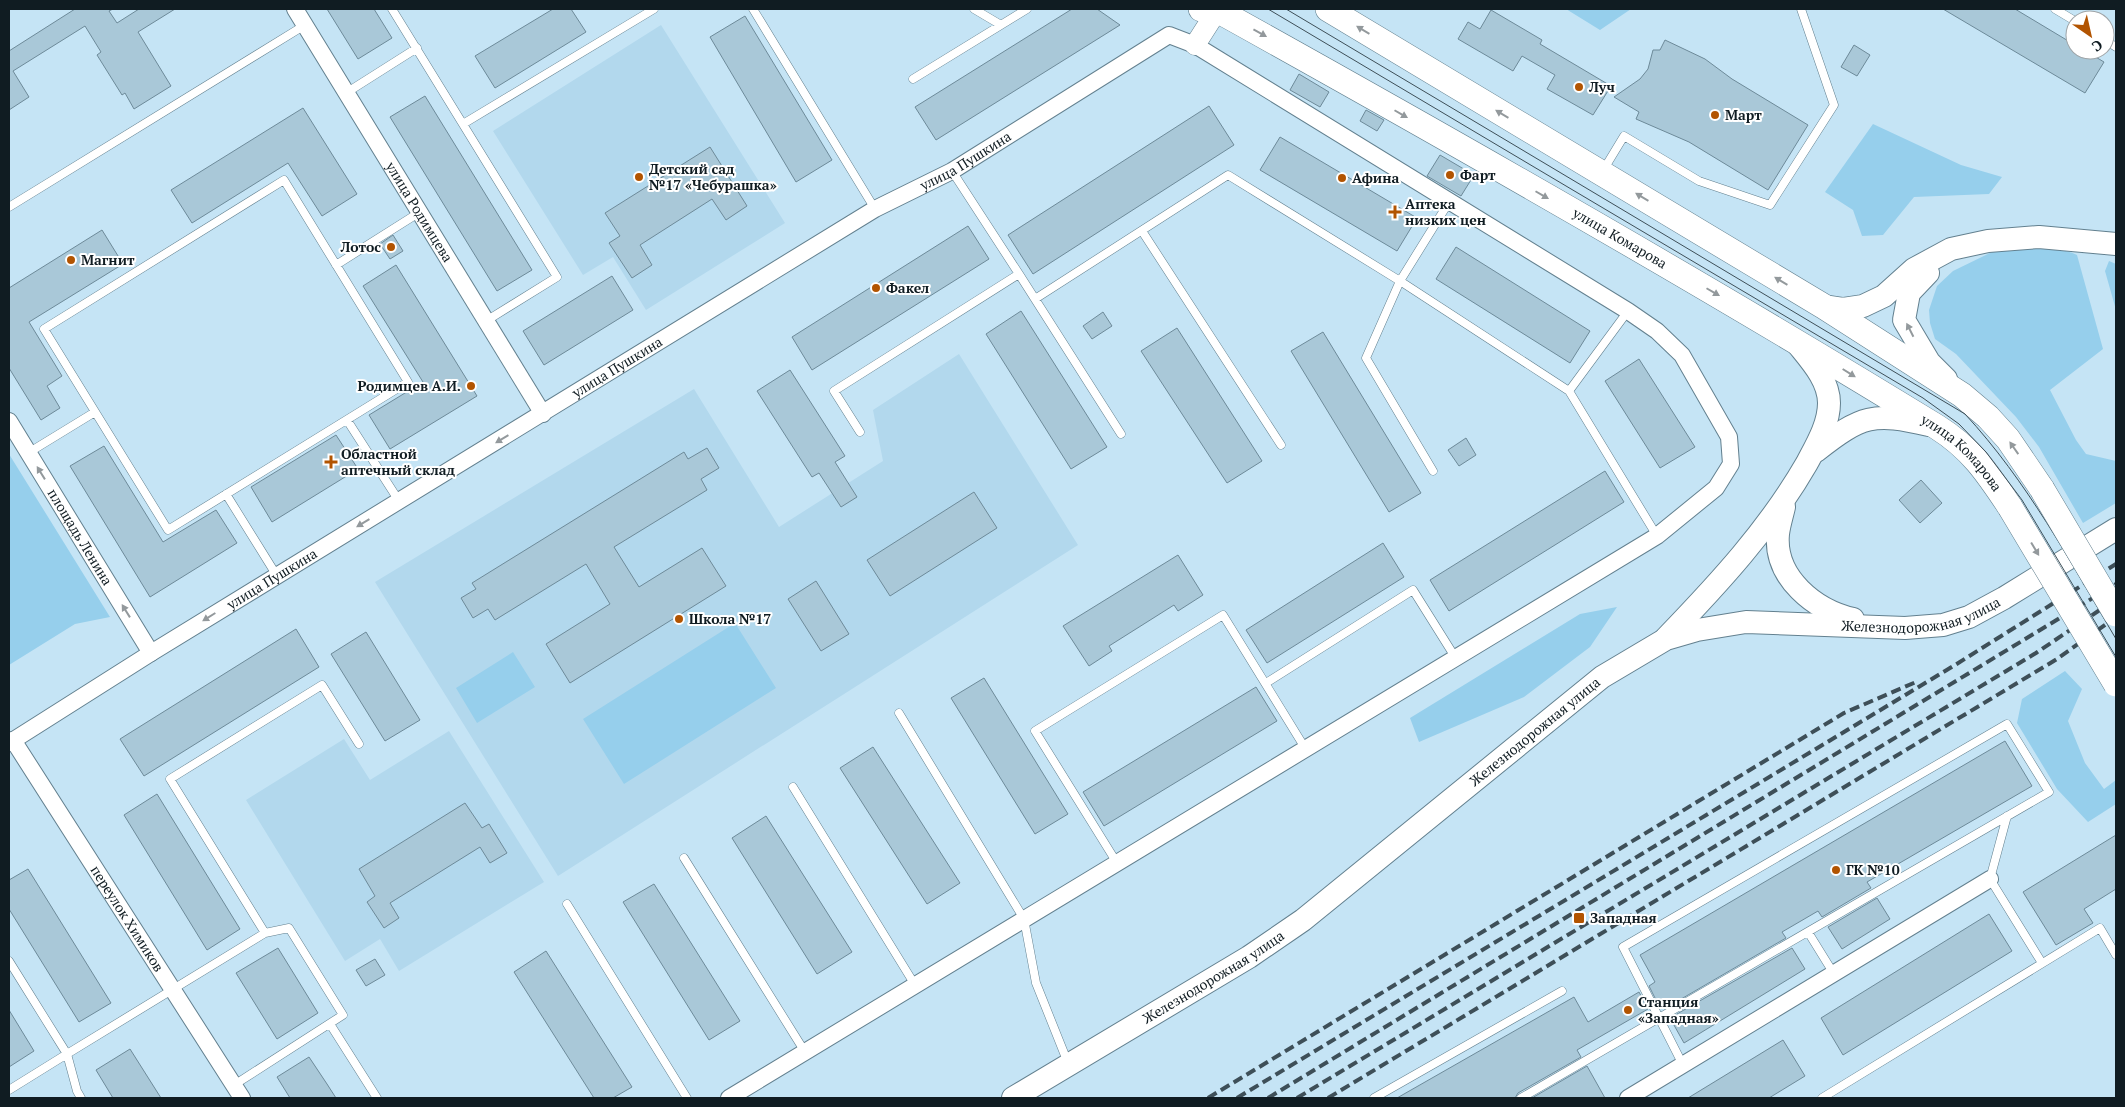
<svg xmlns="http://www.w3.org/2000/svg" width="2125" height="1107" font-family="'PT Serif',serif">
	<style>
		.built { fill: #b2d8ed }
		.green { fill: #96cfec }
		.building { fill: #a9c8d8; stroke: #6d8a99 }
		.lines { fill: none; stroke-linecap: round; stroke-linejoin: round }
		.service-casing { stroke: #63808f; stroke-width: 9 }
		.minor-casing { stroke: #63808f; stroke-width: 18 }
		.tertiary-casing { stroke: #63808f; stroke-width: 21 }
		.secondary-casing { stroke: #63808f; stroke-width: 24 }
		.primary-casing { stroke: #63808f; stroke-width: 26 }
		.service { stroke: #fff; stroke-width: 8 }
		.minor { stroke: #fff; stroke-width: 16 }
		.tertiary { stroke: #fff; stroke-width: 20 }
		.secondary { stroke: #fff; stroke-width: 22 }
		.primary { stroke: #fff; stroke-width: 25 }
		.tram { stroke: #3e4f58; stroke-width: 1 }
		.rail { stroke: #3e4f58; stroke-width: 4; stroke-dasharray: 10 5; stroke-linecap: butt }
		.primary-bridge-casing { stroke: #63808f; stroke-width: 26; stroke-linecap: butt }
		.primary-bridge { stroke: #fff; stroke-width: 25 }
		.oneway { fill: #93999c }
		.poi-dot { fill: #b25401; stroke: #fff; stroke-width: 2 }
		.labels { text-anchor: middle; stroke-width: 4; stroke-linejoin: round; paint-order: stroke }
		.poi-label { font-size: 14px; font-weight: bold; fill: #101c22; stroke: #fff; text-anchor: start }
		.street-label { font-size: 14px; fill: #101c22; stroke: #fff }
	</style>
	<rect width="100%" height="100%" fill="#c5e4f5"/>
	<path class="built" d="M661 25 785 223 646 310 613 257 583 275 493 131Z
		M959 354 1078 545 558 876 375 582 694 389 779 527 883 461 873 410Z
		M449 731 544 882 399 971 380 939 345 961 246 800 344 739 370 780Z"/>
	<path class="green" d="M1566 9H1631L1600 30Z
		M1873 124 1961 165 2002 177 1989 194 1914 197 1883 235 1862 236 1853 210 1825 192Z
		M2022 249C2038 249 2062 247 2077 255L2103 349 2050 390 2076 440 2086 454 2116 461V503L2083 523 2039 447 2016 417 1956 354 1935 339 1930 323 1929 310 1937 286 1953 271 1992 252Z
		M2109 261 2116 264V310L2105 271Z
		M9 454 110 617 75 624 9 665Z
		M1617 607 1590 647 1524 697 1419 742 1410 718 1580 614Z
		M735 623 776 688 624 784 583 719Z
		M513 652 535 687 477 723 456 688Z
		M2065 671 2082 689 2068 721 2085 763 2104 789 2116 780V804L2088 822 2057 789 2017 723 2022 699Z"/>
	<path class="building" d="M75 9H113L109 11 117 23 139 9H175L138 32 171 86 134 109 125 93 122 95 97 55 101 52 85 26 13 71 29 97 9 110V51Z
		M327 9H374L392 38 358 59Z
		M553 9H571L586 32 495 88 475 56Z
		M1072 9H1097L1120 25 936 140 915 107Z
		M1943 9H2015L2075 45V50H2084L2104 62 2085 93Z
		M1491 10 1542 40 1540 44 1611 86 1593 115 1547 89 1555 75 1522 56 1513 71 1458 39 1468 22 1480 29Z
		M745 16 832 160 796 182 710 37Z
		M1665 40 1705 59 1732 79 1808 125 1768 190 1689 142 1636 119 1639 112 1614 97 1640 79 1648 69 1653 50H1660Z
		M1854 45 1870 55 1857 76 1841 67Z
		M1299 74 1329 92 1320 107 1290 90Z
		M425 96 532 270 497 291 390 117Z
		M1209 106 1234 145 1033 274 1008 235Z
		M303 108 357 194 322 216 288 163 192 223 171 190Z
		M1366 110 1384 120 1377 131 1360 121Z
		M1280 137 1417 218 1397 251 1260 170Z
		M710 147 747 206 726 220 712 199 640 245 652 265 632 278 609 243 620 236 605 213Z
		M1440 155 1474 175 1461 196 1427 176Z
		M968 226 989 259 812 370 792 337Z
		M102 230 123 264 29 322 62 376 47 386 60 408 41 420 9 368V288Z
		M393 235 403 251 390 259 380 244Z
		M1456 247 1590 331 1570 363 1436 279Z
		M396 265 477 396 390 449 369 415 423 382 363 286Z
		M612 276 633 310 544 365 523 331Z
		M1021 311 1107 447 1071 469 986 334Z
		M1103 312 1112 326 1092 339 1083 326Z
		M1177 328 1262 461 1227 483 1141 351Z
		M1323 332 1421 493 1389 512 1291 351Z
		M1639 359 1695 447 1660 468 1605 381Z
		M790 370 845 456 835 462 857 497 841 507 819 473 812 477 757 391Z
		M336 435 358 469 272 522 251 487Z
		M1466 438 1476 455 1459 466 1448 450Z
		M104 446 163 542 216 510 237 543 150 597 70 466Z
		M707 448 719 468 701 479 707 490 614 547 639 587 702 548 726 586 570 683 546 644 610 604 586 564 495 620 488 609 473 618 461 598 476 589 472 583 684 452 688 459Z
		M1605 471 1624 502 1449 611 1430 580Z
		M1921 480 1942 503 1920 523 1899 500Z
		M974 492 997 528 890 596 867 560Z
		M1383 543 1404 577 1267 663 1246 630Z
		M1178 555 1203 595 1178 611 1174 605 1109 646 1112 651 1089 666 1063 626Z
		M816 581 849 634 821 651 788 599Z
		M296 629 319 667 144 776 120 739Z
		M366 632 420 720 385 741 331 654Z
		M984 678 1068 814 1035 834 951 698Z
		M1256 687 1277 721 1104 826 1083 792Z
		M2005 741 2032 786 1867 882 1871 888 1822 917 1818 911 1782 932 1786 938 1664 1009 1660 1003 1658 1004 1649 986 1655 982 1640 955Z
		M873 747 960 883 927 904 840 768Z
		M157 794 240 929 207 950 124 815Z
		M465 803 482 828 489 824 507 853 490 863 480 847 390 903 399 918 384 928 367 902 375 896 359 869Z
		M766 816 852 952 817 974 732 838Z
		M2116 835V889L2084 909 2093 923 2056 945 2023 892Z
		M28 869 111 1003 79 1022 9 909V880Z
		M654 884 740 1021 709 1040 623 902Z
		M1877 898 1890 919 1842 949 1828 927Z
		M1989 914 2012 951 1843 1055 1821 1018Z
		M278 948 318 1013 277 1039 236 973Z
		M1792 948 1805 969 1684 1043 1670 1018Z
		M546 951 632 1087 613 1098H594L514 972Z
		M375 959 385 975 366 986 356 970Z
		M1639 992 1648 1009 1577 1050 1581 1057 1518 1093 1515 1098H1397L1574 997 1588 1022Z
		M9 1010 34 1051 9 1067Z
		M1783 1040 1805 1076 1769 1098H1688Z
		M130 1049 161 1098H113L96 1070Z
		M309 1057 327 1084 336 1098H290L277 1077Z
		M1587 1066 1605 1098H1532Z"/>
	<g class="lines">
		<defs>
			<path id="service" d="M392 9 557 277 486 321
				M753 9 875 209
				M974 9 1001 25
				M2055 9 2075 21
				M2105 40 2116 47
				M913 79 1027 9
				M346 93 417 48
				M463 124 654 9
				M1604 169 1624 136 1699 181 1770 205 1834 105 1801 9
				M284 180 408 382 168 530 44 329Z
				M1449 202 1400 281 1569 391 1657 536
				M9 207 305 25
				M1142 231 1281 445
				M336 265 420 212
				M1019 274 1121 434
				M1035 299 1228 175 1400 281 1366 358 1433 471
				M1569 391 1628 311
				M347 420 399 501
				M860 432 834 391 1019 274 952 171
				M28 453 95 412
				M226 494 277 576
				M1266 683 1413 590 1455 657
				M899 713 1024 919 1036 983 1068 1063
				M793 787 915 985
				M2007 816 1990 879 2042 963
				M684 858 805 1052
				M1117 863 1035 731 1223 615 1305 748
				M567 904 687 1098
				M1808 932 1834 974
				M265 933 170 779 322 685 359 744
				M9 961 67 1054 9 1090
				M330 1024 377 1098
				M81 1098 77 1091 67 1054 265 933 289 928 343 1015 234 1085
				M1374 1098 1562 991
				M1521 1098 2049 792 2007 724 1623 947 1683 1065
				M1822 1098 2100 928 2116 955"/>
			<g id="minor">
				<path id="s1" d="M295 9 543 414"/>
				<path id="s2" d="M9 421 151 653"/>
				<path id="s3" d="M13 740 242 1098"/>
				<path id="s4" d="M9 743 151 653 875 209 952 171 1169 35 1195 45 1628 311 1657 331 1682 355 1729 437 1731 464 1716 488 1657 536 729 1098"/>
				<path d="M1628 1098 1990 879"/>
			</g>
			<path id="tertiary" d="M1195 45 1218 9"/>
			<g id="secondary">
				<path d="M1928 273 1909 293 1904 320 1929 362 1946 379"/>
				<path d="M1823 306 1843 309 1863 306 1884 296 1914 269 1951 249 1988 241 2039 237 2116 244"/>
				<path d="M1816 451C1862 415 1873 412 1929 425"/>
				<path d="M1784 507C1782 516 1779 525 1778 534 1774 578 1815 610 1853 619"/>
				<path d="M1666 638C1719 583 1769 529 1807 463 1817 444 1829 424 1829 403 1829 381 1812 362 1799 346"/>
				<path id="s5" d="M1013 1098 1249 957 1303 920 1602 677 1666 639 1697 630 1746 622 1905 628 1943 625 1969 617 2004 598 2116 529"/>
			</g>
			<g id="primary">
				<path id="s6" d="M1201 9 1217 10C1460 145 1701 282 1937 427 1972 449 1988 474 2010 507"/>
				<path d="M1328 9 1823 306 1962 395 1988 417 2008 439 2042 489"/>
			</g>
		</defs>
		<use href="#service" class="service-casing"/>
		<use href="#minor" class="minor-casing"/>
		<use href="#tertiary" class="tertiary-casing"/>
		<use href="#secondary" class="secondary-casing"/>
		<use href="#primary" class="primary-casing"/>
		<use href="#service" class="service"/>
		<use href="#minor" class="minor"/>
		<use href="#tertiary" class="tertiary"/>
		<use href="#secondary" class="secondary"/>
		<use href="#primary" class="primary"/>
		<path class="tram" d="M1268 9 1923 398 1959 424 1986 452 2022 500 2116 657
			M1286 9 1965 414C2027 481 2070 561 2116 639"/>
		<path class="rail" d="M1208 1098 1844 713 1916 682
			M1237 1098 1955 665 2116 564
			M1268 1098 2116 584
			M1297 1098 2036 653 2116 599
			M1328 1098 2057 659 2116 617"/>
		<defs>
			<path id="primary-bridge" d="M2042 489 2116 614
				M2010 507 2116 684"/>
		</defs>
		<use href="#primary-bridge" class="primary-bridge-casing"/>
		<use href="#primary-bridge" class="primary-bridge"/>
	</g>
	<defs><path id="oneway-solid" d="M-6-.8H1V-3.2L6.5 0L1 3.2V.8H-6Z" transform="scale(1.25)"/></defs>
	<g class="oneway">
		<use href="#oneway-solid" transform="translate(1363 30) rotate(-149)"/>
		<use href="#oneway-solid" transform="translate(1260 33) rotate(29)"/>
		<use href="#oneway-solid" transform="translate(1401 114) rotate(30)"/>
		<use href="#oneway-solid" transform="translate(1502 114) rotate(-149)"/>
		<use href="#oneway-solid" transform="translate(1542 195) rotate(30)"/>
		<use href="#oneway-solid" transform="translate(1642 197) rotate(-149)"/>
		<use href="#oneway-solid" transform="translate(1781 281) rotate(-149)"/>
		<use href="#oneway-solid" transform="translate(1713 292) rotate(30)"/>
		<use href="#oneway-solid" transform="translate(1910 330) rotate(-117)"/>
		<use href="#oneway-solid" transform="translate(1849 373) rotate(32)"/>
		<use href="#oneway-solid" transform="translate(502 439) rotate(149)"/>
		<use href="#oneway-solid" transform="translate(2014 448) rotate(-125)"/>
		<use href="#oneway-solid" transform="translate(41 473) rotate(-122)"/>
		<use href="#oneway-solid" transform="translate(363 523) rotate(149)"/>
		<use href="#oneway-solid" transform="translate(2035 549) rotate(59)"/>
		<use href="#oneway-solid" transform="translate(126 611) rotate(-122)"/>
		<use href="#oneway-solid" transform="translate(209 617) rotate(148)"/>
	</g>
	<g class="poi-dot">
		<circle cx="1579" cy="87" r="5"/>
		<circle cx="1715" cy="115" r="5"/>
		<circle cx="1450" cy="175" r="5"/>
		<circle cx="639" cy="177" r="5"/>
		<circle cx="1342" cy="178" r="5"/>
		<path d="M1392.5 204.5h5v5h5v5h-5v5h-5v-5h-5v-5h5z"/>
		<circle cx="391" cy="247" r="5"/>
		<circle cx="71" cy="260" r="5"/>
		<circle cx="876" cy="288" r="5"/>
		<circle cx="471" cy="386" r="5"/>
		<path d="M328.5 454.5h5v5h5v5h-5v5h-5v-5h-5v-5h5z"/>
		<circle cx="679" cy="619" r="5"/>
		<circle cx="1836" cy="870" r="5"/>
		<rect x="1573" y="912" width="12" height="12" rx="2.5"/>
		<circle cx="1628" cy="1010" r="5"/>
	</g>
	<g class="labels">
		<g class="poi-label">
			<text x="1589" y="92">Луч</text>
			<text x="1725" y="120">Март</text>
			<text x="649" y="174">Детский сад<tspan x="649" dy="16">№17 «Чебурашка»</tspan></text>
			<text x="1460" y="180">Фарт</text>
			<text x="1352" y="183">Афина</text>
			<text x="1405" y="209">Аптека<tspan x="1405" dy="16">низких цен</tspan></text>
			<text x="381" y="252" text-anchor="end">Лотос</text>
			<text x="81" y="265">Магнит</text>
			<text x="886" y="293">Факел</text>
			<text x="461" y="391" text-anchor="end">Родимцев А.И.</text>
			<text x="341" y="459">Областной<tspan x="341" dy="16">аптечный склад</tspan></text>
			<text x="689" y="624">Школа №17</text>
			<text x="1846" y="875">ГК №10</text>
			<text x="1590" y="923">Западная</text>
			<text x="1638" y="1007">Станция<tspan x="1638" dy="16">«Западная»</tspan></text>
		</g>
		<g class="street-label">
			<text dy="5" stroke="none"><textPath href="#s4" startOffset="1120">улица Пушкина</textPath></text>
			<text dy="5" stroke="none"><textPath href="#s1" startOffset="238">улица Родимцева</textPath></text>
			<text dy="5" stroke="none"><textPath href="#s6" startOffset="479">улица Комарова</textPath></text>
			<text dy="5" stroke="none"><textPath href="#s4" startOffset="715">улица Пушкина</textPath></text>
			<text dy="5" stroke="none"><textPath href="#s6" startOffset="884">улица Комарова</textPath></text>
			<text dy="5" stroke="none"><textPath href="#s2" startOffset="136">площадь Ленина</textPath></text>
			<text dy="5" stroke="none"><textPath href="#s4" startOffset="310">улица Пушкина</textPath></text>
			<text dy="5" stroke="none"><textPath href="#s5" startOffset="1059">Железнодорожная улица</textPath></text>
			<text dy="5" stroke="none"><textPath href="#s5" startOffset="639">Железнодорожная улица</textPath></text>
			<text dy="5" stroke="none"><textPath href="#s3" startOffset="212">переулок Химиков</textPath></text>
			<text dy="5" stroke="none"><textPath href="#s5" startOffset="234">Железнодорожная улица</textPath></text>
		</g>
	</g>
	<rect width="2125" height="1107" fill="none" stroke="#101c22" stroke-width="20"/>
	<g transform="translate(2090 35) rotate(146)"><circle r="24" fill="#ffffff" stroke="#9fa4a7"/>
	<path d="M0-4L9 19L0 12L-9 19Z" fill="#b25401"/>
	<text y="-8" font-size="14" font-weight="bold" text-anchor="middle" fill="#101c22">С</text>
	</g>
</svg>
